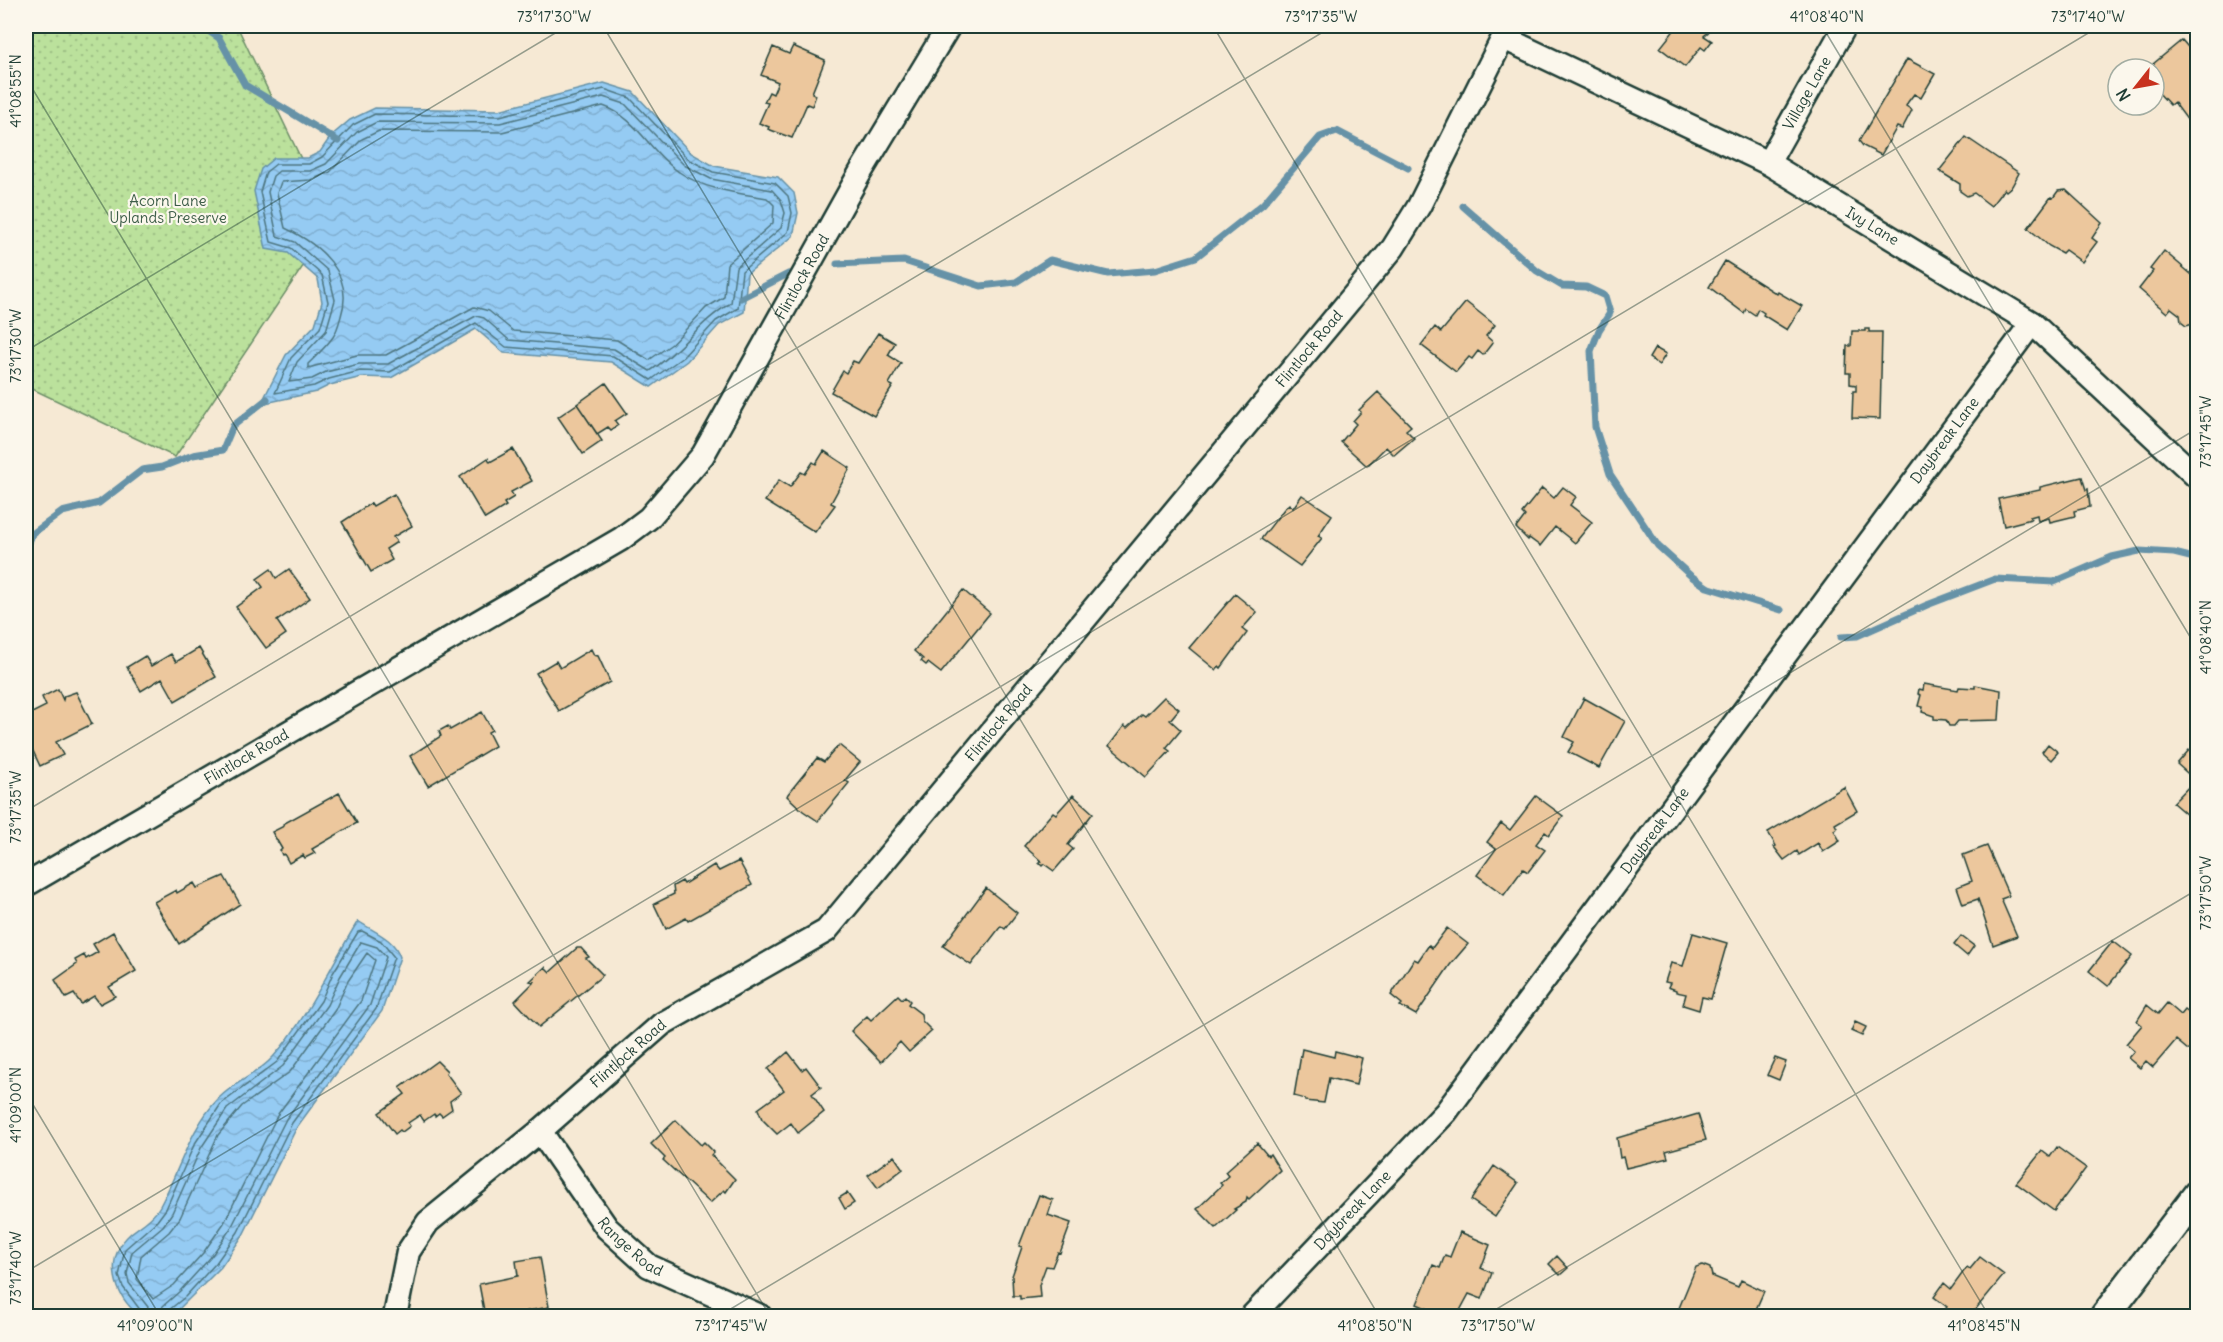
<svg xmlns="http://www.w3.org/2000/svg" width="2223" height="1342" font-family="Delius,sans-serif">
	<style>
		.park { fill: url(#park-dots); stroke: #6d8f68; stroke-width: 1.5 }
		.water { fill: url(#water-waves); stroke: #6692a7; stroke-width: 1.5 }
		.lines { fill: none; stroke-linecap: round; stroke-linejoin: round }
		.shore { stroke: #4e7680; stroke-width: 1.5 }
		.stream { stroke: #6692a7; stroke-width: 7 }
		.building { fill: #ecc79d; stroke: #1f3d34; stroke-width: 1.5 }
		.minor-casing { stroke: #1f3d34; stroke-width: 27 }
		.tertiary-casing { stroke: #1f3d34; stroke-width: 33 }
		.minor { stroke: #fbf7ec; stroke-width: 22 }
		.tertiary { stroke: #fbf7ec; stroke-width: 28 }
		.ticks { fill: none; stroke: #1f3d34; stroke-width: 1.5; stroke-opacity: 0.45 }
		.labels { text-anchor: middle; stroke-width: 4.5; stroke-linejoin: round; paint-order: stroke }
		.street-label { font-size: 15px; fill: #1f3d34; stroke: #fbf7ec }
		.park-label { font-size: 15px; fill: #3e5e49; stroke: #fbf7ec }
		.neatline { fill: none; stroke: #1f3d34; stroke-width: 2 }
		.ticks-label { font-size: 15px; text-anchor: middle; fill: #1f3d34 }
	</style>
	<defs>
		<pattern id="park-dots" width="8" height="8" patternUnits="userSpaceOnUse" patternTransform="scale(1.5)"><rect width="8" height="8" fill="#bbe19c"/><path d="M2 2h.1M6 6h.1" fill="none" stroke="#a0c287" stroke-width="1.8" stroke-linecap="round"/></pattern>
		<pattern id="water-waves" width="16" height="10" patternUnits="userSpaceOnUse" patternTransform="scale(1.5)"><rect width="16" height="10" fill="#95cbf3"/><path d="M0 5q4-4 8 0t8 0" fill="none" stroke="#80afd1"/></pattern>
	</defs>
	<rect width="100%" height="100%" fill="#f6e9d4"/>
	<filter id="ink" filterUnits="userSpaceOnUse"><feTurbulence type="fractalNoise" baseFrequency=".0167" numOctaves="2"/><feDisplacementMap in="SourceGraphic" scale="12" xChannelSelector="R" yChannelSelector="G"/><feConvolveMatrix kernelMatrix="1 2 1 2 8 2 1 2 1" color-interpolation-filters="sRGB"/></filter>
	<g filter="url(#ink)">
		<path class="park" d="M26 26H237L332 223 175 457 26 386Z"/>
		<path class="water" d="M604 83 633 92 691 153 714 166 778 177 794 193 798 213 793 236 747 274 744 312 719 325 687 361 651 387 611 362 504 353 476 329 391 378 362 377 330 385 316 392 261 404 286 355 315 325 322 302 318 279 288 253 266 249 254 191 261 169 274 158H308L320 152 331 136 350 120 375 108 499 110Z
			M358 921C374 932 394 938 400 957L382 1011 297 1127 243 1235 221 1267 176 1312 169 1316H140C114 1296 103 1259 130 1234 141 1225 153 1219 160 1206 180 1170 189 1129 219 1098 234 1082 258 1074 273 1057 309 1017 330 966 358 921Z"/>
		<g class="lines">
			<path class="shore" d="M604 89 630 98 688 159 713 172 775 183 788 196 792 213 788 232 742 271 738 308 716 321 683 357 651 380 613 356 506 347 476 323 390 372 360 371 329 379 314 386 275 393 291 358 320 328 328 302 322 275 291 248 271 242 260 192 266 172 276 164H309L322 157 353 125 375 114 500 116Z
				M603 97 625 104 684 165 711 179 772 190 781 200 785 213 781 228 736 267 731 303C700 321 681 351 650 371L614 349 509 340 484 318 476 316 388 364H359L326 372 312 379 289 382 297 362 326 331 335 300 328 271 295 242 277 236 268 192 273 176 279 171H310L326 164 357 132 377 122 500 123Z
				M603 106C637 117 650 153 679 172 705 190 736 193 767 198L774 205 773 223 727 264 724 297 706 308 672 344 649 360 617 340 513 331 489 311 474 307 386 355H357L308 368V364C316 356 326 347 333 337 337 331 339 323 341 316 355 273 319 244 285 228L277 193 281 182 311 180 330 172 362 139 379 131 502 132Z
				M367 953 375 960 361 1001 278 1114 224 1223 203 1253 174 1285 153 1299 137 1279 141 1256 169 1232 180 1218 218 1135 242 1106 290 1072 335 1010 348 981Z
				M143 1316 141 1311 123 1287 119 1276 125 1249 157 1221 166 1209 194 1145 221 1104 277 1062 321 1001 333 973 358 932 362 931 381 941 394 957 376 1009 292 1123 238 1232 216 1263 185 1297 169 1310 167 1316
				M150 1316 148 1307 129 1283 127 1274 132 1252 163 1226 172 1213 201 1148 227 1109 283 1066 327 1005 340 977 361 942 377 947 386 957 370 1005 286 1119 231 1228 210 1258 180 1291 163 1306 159 1316"/>
			<path class="stream" d="M201 26 219 38 245 85 338 141
				M1463 206 1537 271 1562 286 1586 287 1605 296 1610 313 1599 330 1591 351 1595 427 1610 474 1658 546 1691 576 1707 587 1781 610
				M837 264 904 261 981 286 1016 282 1050 260 1108 274 1155 270 1196 257 1263 204 1320 137 1337 131 1408 168
				M741 298 788 274
				M26 551 32 534 62 512 99 503 142 470 162 467 193 455 223 450 233 426 267 399
				M1841 637 1857 636 1927 605 1995 579 2054 582 2112 557 2139 551 2174 553 2198 559"/>
		</g>
		<path class="building" d="M1672 26 1714 27 1704 36 1712 41 1705 50 1701 47 1685 67 1660 48 1676 28Z
			M2182 40 2193 53 2190 56 2197 65 2194 70 2198 74V85L2194 88 2198 92V113L2188 121 2174 102 2170 105 2155 89 2154 69H2147Z
			M793 46 825 60 812 93 816 95 812 106 807 104 792 138 768 129 769 127 759 123 768 103 764 102 769 92 773 94 778 82 761 75 773 47 789 54Z
			M1907 59 1935 74 1921 98 1914 94 1908 102 1906 106 1912 110 1902 129 1897 127 1881 155 1863 146 1859 141Z
			M1966 137 2019 173 2012 186 2006 191 2004 189 1991 206 1974 193 1967 196 1960 191V184L1939 171Z
			M2066 190 2102 223 2092 238 2097 242 2082 262 2065 250 2062 253 2049 246 2028 228 2051 197 2053 198 2058 191Z
			M2164 251 2198 280V319L2193 324 2186 326 2181 322 2180 315 2171 308 2167 313 2139 289 2153 271 2150 269Z
			M1725 261 1777 294 1778 292 1802 306 1787 330 1763 315 1764 313 1758 309 1755 315 1746 309 1744 313 1709 287Z
			M1466 302 1495 325 1486 336 1493 342 1483 355 1478 351 1472 359 1469 357 1456 372 1421 345 1435 327 1441 332Z
			M1865 329H1869V332H1882L1880 419 1852 418 1853 391H1856V385L1850 384V373H1846L1847 346H1851L1852 331H1865Z
			M878 333 895 343 888 355 901 363 889 384 893 386 874 416 831 392 843 371 846 373 853 361 858 363Z
			M1655 348 1666 354 1659 365 1649 358Z
			M606 383 627 413 615 421 618 425 611 430 608 427 597 434 577 404Z
			M1378 392 1411 426 1406 430 1414 438 1394 455 1386 447 1367 466 1341 442 1356 424 1353 421 1361 412 1359 410Z
			M577 404 602 441 583 454 558 417Z
			M513 449 532 481 511 492 514 497 504 503 506 506 485 519 460 477 488 458 490 462Z
			M824 451 850 468 831 503 835 505 815 532 765 501 779 480 790 487 801 472 805 474 813 462 816 464Z
			M2082 477 2086 490 2088 489 2090 507 2074 511 2075 516 2050 522 2049 518 2038 521 2037 515 2030 517 2031 519 2004 526 1998 499 2040 490V487Z
			M1563 487 1576 497 1570 505 1592 522 1575 543 1555 527 1540 546 1529 538 1528 540 1516 528 1525 516 1522 513 1542 488 1554 498Z
			M394 494 412 526 393 537 397 542 386 549 392 560 371 572 342 522 371 503 373 506Z
			M1302 495 1332 515 1318 536 1322 538 1300 566 1261 539 1284 509 1289 504 1293 508Z
			M271 569 276 578 289 569 310 598 277 621 286 634 266 648 236 607 263 587 257 579Z
			M963 590 990 613 941 673 928 663 926 665 921 661 923 659 914 651Z
			M1235 594 1257 612 1242 629 1247 633 1221 668 1219 666 1216 670 1189 648Z
			M199 648 216 677 175 701 162 678 141 691 127 667 145 656 151 666 171 654 176 662Z
			M591 649 594 655 598 656 610 682 559 711 536 673 556 661 560 668Z
			M1924 684 1958 690 1959 687 1975 688V685L2001 690 1999 720 1958 721 1954 726H1949L1946 720 1934 719V716L1922 712 1923 707 1918 706 1921 695 1918 694 1919 689 1923 690Z
			M58 689 63 700 64 696 76 692 92 724 56 742 63 755 40 766 26 736V716L46 706 42 697Z
			M1164 697 1179 709 1170 720 1181 730 1166 748 1170 751 1146 777 1109 746 1124 726 1127 728 1142 714 1145 716Z
			M1584 698 1625 721 1599 768 1568 752 1574 742 1564 737Z
			M482 712 492 730 488 732 495 746 428 786 410 756 441 736 439 731 448 726 450 730Z
			M2048 744 2058 752 2051 760 2042 752Z
			M839 745 860 762 845 780 849 783 818 821 803 811 787 796 788 794 817 758 824 762Z
			M2189 750 2198 757V817L2194 821 2173 803 2195 780 2177 764Z
			M1844 787 1857 811 1835 824 1837 828 1834 830 1840 841 1823 852 1818 843 1799 855 1797 851 1784 860 1774 847 1776 846 1768 832Z
			M339 793 357 823 312 849 315 853 305 858 303 855 289 863 284 854 282 855 280 851 282 849 272 832 284 826 283 824Z
			M1073 795 1093 813 1068 845 1073 849 1054 871 1044 864 1042 866 1039 863 1041 861 1024 846 1053 812 1056 814Z
			M1536 796 1563 816 1549 835 1545 832 1536 844 1545 850 1528 872 1523 869 1504 895 1477 875 1496 849 1487 842 1501 823 1510 830Z
			M1987 846 2009 896 2001 899 2017 936 1993 945 1978 899 1963 904 1957 887 1972 881 1963 855Z
			M739 861 752 885 688 921 686 918 666 929 654 904 674 894 673 886 682 881 684 884 714 865 719 871Z
			M224 876 240 904 179 944 154 902 176 890 177 893 194 883 197 888Z
			M986 888 1017 913 1005 929 1001 926 971 965 943 946Z
			M1447 928 1468 944 1450 965 1416 1015 1400 1006 1402 1004 1391 995 1414 959 1418 961 1429 945 1432 948Z
			M113 932 136 971 109 987 115 996 100 1004 94 996 81 1004 74 994 66 998 55 980 77 964 75 960 84 955 86 959 98 952 93 944Z
			M1693 933 1727 943 1711 999 1702 997 1699 1010 1683 1005 1686 994 1676 992V990L1668 987 1670 983 1665 982 1671 963 1683 966Z
			M1961 936 1974 946 1967 956 1954 945Z
			M2113 941 2132 956 2108 986 2089 971Z
			M577 948H581L589 957 586 958 603 975 539 1027 515 1001 534 982 530 981 545 967 550 972Z
			M898 995 902 999 905 996 910 1001 908 1004 921 1014 922 1021 932 1031 909 1052 900 1042 881 1062 851 1031 867 1016 871 1020Z
			M2167 1003 2181 1015 2185 1010 2198 1020V1039L2188 1050 2176 1040 2153 1067 2146 1061 2140 1068 2128 1058 2134 1051 2126 1044 2142 1025 2137 1021 2147 1005 2158 1014Z
			M1855 1022 1866 1027 1862 1036 1851 1031Z
			M1302 1049 1334 1057 1335 1051 1362 1058 1356 1085 1329 1078 1324 1103 1305 1101V1099L1294 1096Z
			M788 1052 802 1070 806 1067 821 1087 812 1094 824 1112 798 1133 791 1123 777 1134 762 1119 758 1109 784 1090 768 1069Z
			M1775 1058 1786 1062 1779 1080 1767 1075Z
			M437 1061 447 1071 446 1073 461 1093 450 1101 452 1109 442 1116 439 1113 435 1116 434 1114 424 1121 420 1115 408 1123 410 1126 402 1132 400 1130 395 1134 379 1113 405 1094 400 1088Z
			M1698 1114 1706 1140 1666 1151 1668 1158 1626 1168 1623 1157 1620 1158 1617 1138Z
			M676 1120 701 1145 704 1142 714 1152 711 1155 735 1179 726 1192 724 1190 710 1203 663 1160 665 1158 651 1144Z
			M1257 1143 1268 1156 1270 1154 1280 1170 1249 1199 1247 1197 1246 1202 1234 1209 1236 1210 1216 1228 1197 1209 1222 1185 1220 1183 1228 1176 1225 1172Z
			M2057 1147 2086 1168 2054 1211 2016 1183 2042 1151 2050 1157Z
			M894 1156 903 1169 878 1188 868 1175Z
			M1494 1166 1518 1183 1495 1217 1471 1200Z
			M847 1193 854 1203 845 1209 839 1198Z
			M1039 1195 1053 1200 1048 1215 1071 1223 1060 1253 1058 1252 1052 1267 1046 1266 1039 1285 1040 1297 1020 1299V1296H1013L1012 1276 1022 1247 1019 1246Z
			M1460 1232 1490 1245 1481 1268 1492 1273 1482 1299 1469 1294 1457 1316H1439L1440 1314 1417 1304 1433 1265 1440 1268 1445 1255 1450 1257Z
			M1557 1256 1568 1268 1560 1275 1549 1264Z
			M540 1257 549 1307 527 1311 528 1316H485L479 1284 518 1276 516 1261Z
			M1980 1257 2004 1275 1970 1316H1940L1947 1307 1934 1297 1944 1283 1951 1289 1967 1267 1970 1269Z
			M1702 1265 1710 1268 1712 1276 1738 1287 1741 1280 1764 1291 1753 1316 1738 1311 1735 1316H1698L1679 1308 1696 1267Z"/>
		<g class="lines">
			<defs>
				<g id="minor">
					<path id="s1" d="M1504 38 1768 163 2032 323 2198 478"/>
					<path id="s2" d="M1768 163 1845 26"/>
					<path id="s3" d="M26 885 621 539 649 518 703 455 860 173 949 26"/>
					<path id="s4" d="M540 1131 607 1228 649 1266 760 1316"/>
					<path id="s5" d="M395 1316 408 1252 428 1222 540 1131 662 1024 826 931 1393 248 1419 206 1509 26"/>
					<path id="s6" d="M1252 1316 1446 1112 2032 323"/>
				</g>
				<path id="tertiary" d="M2105 1316 2198 1194"/>
			</defs>
			<use href="#minor" class="minor-casing"/>
			<use href="#tertiary" class="tertiary-casing"/>
			<use href="#minor" class="minor"/>
			<use href="#tertiary" class="tertiary"/>
		</g>
	</g>
	<path class="ticks" d="M603 26 1379 1316M1213 26 1989 1316M1822 26 2198 650M26 78 770 1316M26 351 567 26M26 811 1333 26M26 1093 160 1316M26 1272 2100 26M719 1316 2198 428M1485 1316 2198 889"/>
	<g class="labels">
		<g class="street-label">
			<text dy="5" stroke="none"><textPath href="#s2" startOffset="80">Village Lane</textPath></text>
			<text dy="5" stroke="none"><textPath href="#s1" startOffset="414">Ivy Lane</textPath></text>
			<text dy="5" stroke="none"><textPath href="#s3" startOffset="1010">Flintlock Road</textPath></text>
			<text dy="5" stroke="none"><textPath href="#s5" startOffset="1353">Flintlock Road</textPath></text>
			<text dy="5" stroke="none"><textPath href="#s6" startOffset="1118">Daybreak Lane</textPath></text>
			<text dy="5" stroke="none"><textPath href="#s5" startOffset="867">Flintlock Road</textPath></text>
			<text dy="5" stroke="none"><textPath href="#s3" startOffset="255">Flintlock Road</textPath></text>
			<text dy="5" stroke="none"><textPath href="#s6" startOffset="632">Daybreak Lane</textPath></text>
			<text dy="5" stroke="none"><textPath href="#s5" startOffset="363">Flintlock Road</textPath></text>
			<text dy="5" stroke="none"><textPath href="#s6" startOffset="146">Daybreak Lane</textPath></text>
			<text dy="5" stroke="none"><textPath href="#s4" startOffset="148">Range Road</textPath></text>
		</g>
		<g class="park-label">
			<text x="168" y="206">Acorn Lane<tspan x="168" dy="17">Uplands Preserve</tspan></text>
		</g>
	</g>
	<rect width="2223" height="1342" fill="none" stroke="#fbf7ec" stroke-width="66"/>
	<g transform="translate(2136 87) rotate(239)"><circle r="28" fill="#fbf7ec" stroke="#a3ada2" stroke-width="1.5"/>
	<path d="M0-4.5L10 22L0 15L-10 22Z" fill="#c8321e"/>
	<text y="-9" font-size="16" font-weight="bold" text-anchor="middle" fill="#1f3d34">N</text>
	</g>
	<rect x="33" y="33" width="2157" height="1276" class="neatline"/>
	<g class="ticks-label">
		<text x="554" y="22">73°17'30"W</text>
		<text x="1321" y="22">73°17'35"W</text>
		<text x="1827" y="22">41°08'40"N</text>
		<text x="2088" y="22">73°17'40"W</text>
		<text transform="translate(16 91) rotate(-90)" y="5">41°08'55"N</text>
		<text transform="translate(16 346) rotate(-90)" y="5">73°17'30"W</text>
		<text transform="translate(2206 432) rotate(-90)" y="5">73°17'45"W</text>
		<text transform="translate(2206 637) rotate(-90)" y="5">41°08'40"N</text>
		<text transform="translate(16 807) rotate(-90)" y="5">73°17'35"W</text>
		<text transform="translate(2206 893) rotate(-90)" y="5">73°17'50"W</text>
		<text transform="translate(16 1105) rotate(-90)" y="5">41°09'00"N</text>
		<text transform="translate(16 1268) rotate(-90)" y="5">73°17'40"W</text>
		<text x="155" y="1331">41°09'00"N</text>
		<text x="731" y="1331">73°17'45"W</text>
		<text x="1375" y="1331">41°08'50"N</text>
		<text x="1498" y="1331">73°17'50"W</text>
		<text x="1984" y="1331">41°08'45"N</text>
	</g>
</svg>
